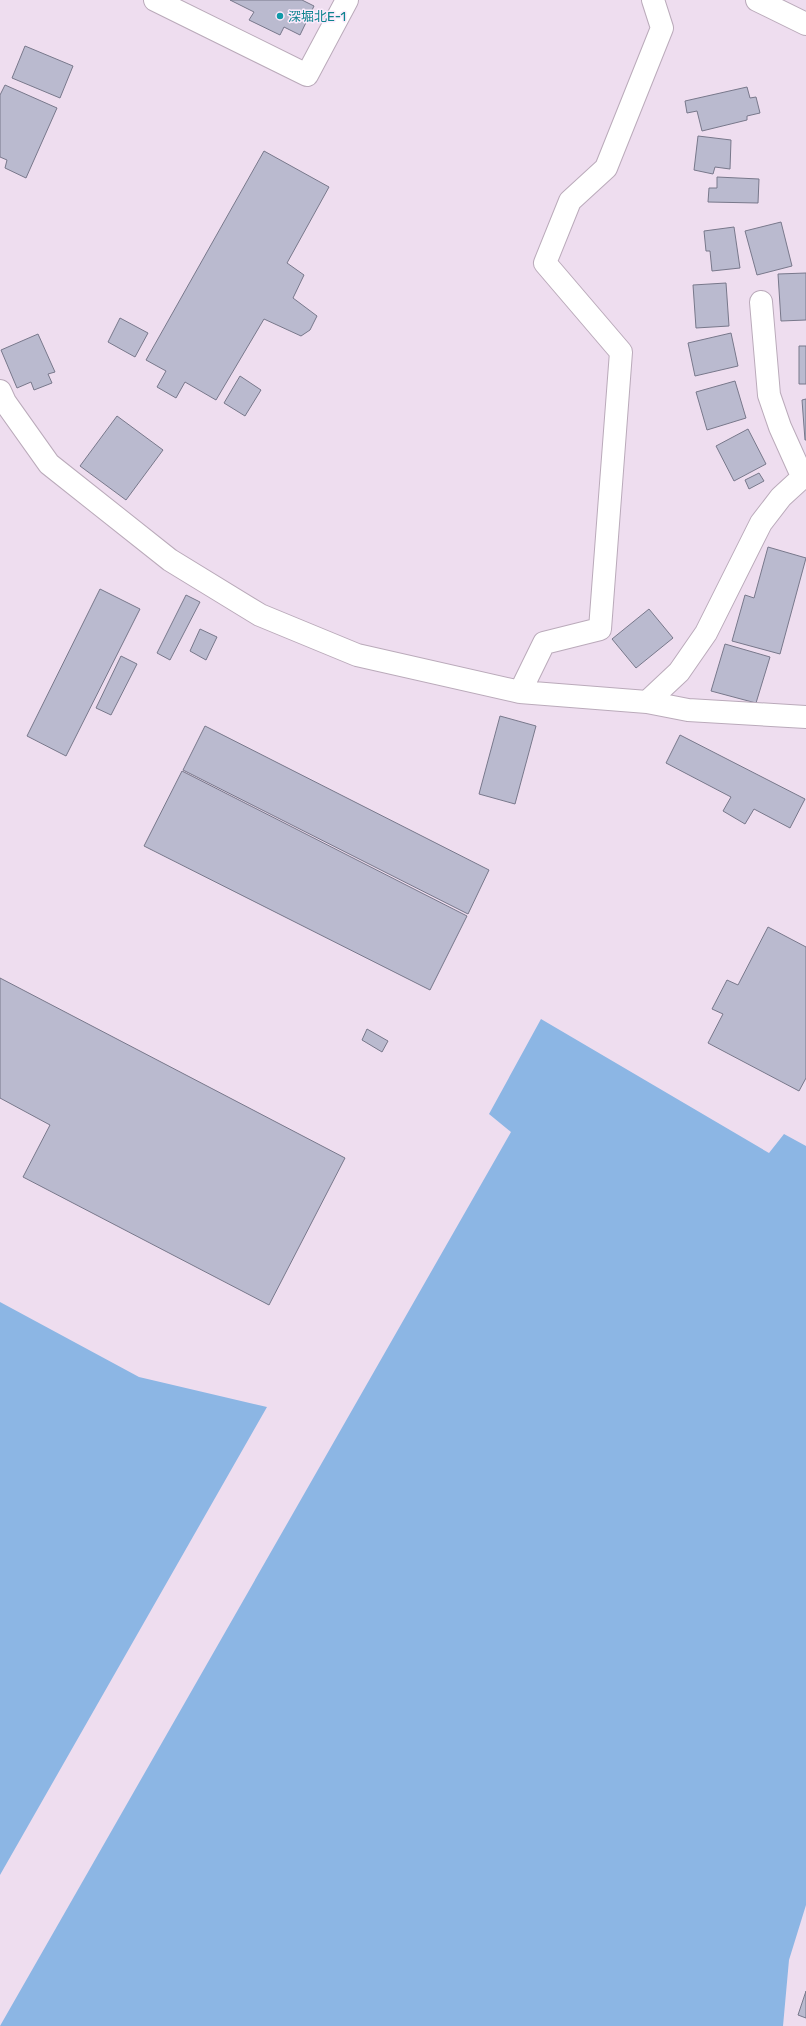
<svg xmlns="http://www.w3.org/2000/svg" width="806" height="2026" font-family="Rubik,'Noto Sans JP',sans-serif">
	<style>
		.water { fill: #8cb6e4 }
		.building { fill: #babacf; stroke: #78788b }
		.lines { fill: none; stroke-linecap: round; stroke-linejoin: round }
		.minor-casing { stroke: #baaaba; stroke-width: 24 }
		.minor { stroke: #fff; stroke-width: 22 }
		.culture-dot { fill: #0f9aa8; stroke: #fbebfc; stroke-width: 1.5 }
		.labels { text-anchor: middle; stroke-width: 3; stroke-linejoin: round; paint-order: stroke }
		.culture-label { font-size: 13px; fill: #0d838f; stroke: #fbebfc; text-anchor: start }
	</style>
	<rect width="100%" height="100%" fill="#eeddef"/>
	<path class="water" d="M541 1019 769 1153 784 1134 806 1146V1905L789 1960 783 2026H0L511 1132 489 1114Z
		M0 1302 139 1377 267 1407 0 1875Z"/>
	<path class="building" d="M230 0H302L314 6 300 35 284 27 280 35 249 20 254 12Z
		M25 46 73 66 60 98 12 78Z
		M5 85 57 108 26 178 5 168 7 160 0 157V95Z
		M747 87 750 98 756 97 760 113 747 116V120L702 131 697 111 687 113 685 101Z
		M698 136 731 140 730 169 715 167 713 174 694 170Z
		M264 151 329 187 287 263 304 275 293 298 317 316 310 330 301 336 264 319 216 400 185 382 176 398 157 387 166 371 146 360Z
		M717 177 759 179 758 203 708 202 709 188H717Z
		M781 222 792 266 757 275 745 231Z
		M734 227 740 268 712 271 710 251H706L704 231Z
		M806 273V320L781 321 778 274Z
		M726 283 729 326 696 328 693 285Z
		M120 318 148 333 135 357 108 342Z
		M731 333 738 366 695 376 688 343Z
		M38 334 55 372 48 374 52 383 34 390 31 382 17 388 1 350Z
		M799 346H806V384H799Z
		M240 376 261 390 245 416 224 403Z
		M735 381 746 418 707 430 696 392Z
		M806 399V440H805L802 400Z
		M117 416 163 450 126 500 80 466Z
		M748 429 766 464 734 481 716 446Z
		M759 473 764 481 749 489 745 480Z
		M768 547 806 558 780 654 732 641 745 595 754 598Z
		M100 589 140 609 66 756 27 736Z
		M186 595 200 602 170 660 157 653Z
		M649 609 673 638 636 668 612 639Z
		M200 629 217 637 206 660 190 651Z
		M725 644 770 657 756 703 711 691Z
		M121 656 137 664 111 715 96 708Z
		M500 716 536 726 515 804 479 794Z
		M205 726 489 870 468 914 183 770Z
		M680 735 805 799 790 828 754 809 745 824 723 811 731 797 666 763Z
		M182 771 467 916 430 990 144 846Z
		M768 927 806 947V1078L799 1091 708 1043 723 1014 712 1009 727 980 738 985Z
		M0 978 345 1158 269 1305 23 1177 50 1125 0 1098Z
		M367 1029 388 1041 382 1052 362 1040Z
		M806 1991V2018L798 2015Z"/>
	<g class="lines">
		<defs>
			<path id="minor" d="M155 0 307 75 347 0
				M757 0 806 24
				M761 302 769 395 780 427 802 476
				M0 391 5 402 49 464 170 560 260 615 357 655 520 692 647 702 688 710 806 717
				M520 692 544 643 600 629 621 352 545 263 570 201 606 168 662 28 653 0
				M647 702 679 672 706 633 761 523 781 497 806 474"/>
		</defs>
		<use href="#minor" class="minor-casing"/>
		<use href="#minor" class="minor"/>
	</g>
	<circle class="culture-dot" cx="280" cy="16" r="4"/>
	<g class="labels">
		<g class="culture-label">
			<text x="288" y="21">深堀北E-1</text>
		</g>
	</g>
</svg>
